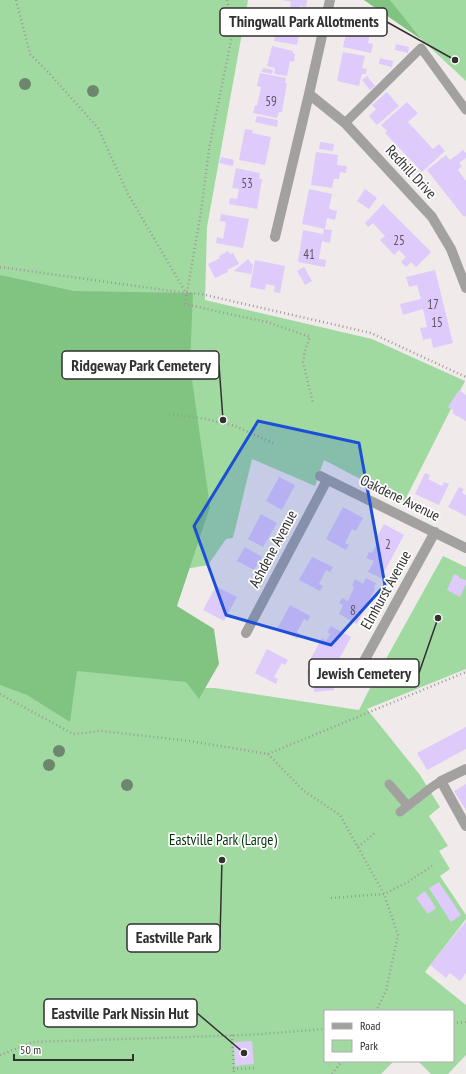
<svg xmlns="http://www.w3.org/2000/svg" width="466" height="1074" font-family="'PT Sans Narrow',sans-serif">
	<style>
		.green { fill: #a1daa1 }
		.forest { fill: #81c482 }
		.building { fill: #decafb }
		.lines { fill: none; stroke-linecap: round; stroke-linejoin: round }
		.path { stroke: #9c9998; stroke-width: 2.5; stroke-dasharray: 1 3; stroke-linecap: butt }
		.service { stroke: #a2a19f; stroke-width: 9 }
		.minor { stroke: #a2a19f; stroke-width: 10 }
		.tree { fill: #6d866e }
		.marked { fill: #1d4ed8; fill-opacity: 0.2; stroke: #1d4ed8; stroke-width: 3; stroke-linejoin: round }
		.labels { text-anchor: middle; stroke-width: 3.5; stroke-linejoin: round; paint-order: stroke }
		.number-label { font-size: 13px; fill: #5d5763 }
		.street-label { font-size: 15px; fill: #323130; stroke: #fff }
		.park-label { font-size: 15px; fill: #023409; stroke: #fff }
		.leader { fill: none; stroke: #323130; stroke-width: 1.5 }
		.callout-dot { fill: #323130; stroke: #fff; stroke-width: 1.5 }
		.callout { fill: #fff; stroke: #323130; stroke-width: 1.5 }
		.callout-label { font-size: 16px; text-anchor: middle; font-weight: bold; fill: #323130 }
	</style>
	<rect width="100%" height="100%" fill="#f0ebea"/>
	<path class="green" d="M0 0H248L207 227 205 300 372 339 465 381 404 502 324 460 315 486 252 459 233 538 226 539 208 565 180 570 0 459Z
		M364 0H466V81L421 39Z
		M443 556 466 567V669L367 709 420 775 440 807 429 816 448 846 439 851 450 869 440 876 466 915V919L425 972 466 1005V1055L448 1074H431L418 1061H453V1011H325V1061H394L381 1074H0V637L73 642 203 688H215L359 710 371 686Z"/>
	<path class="forest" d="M364 0H390L421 39Z
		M0 275 74 291 193 293 190 365 210 507 177 606 214 629 219 664 199 699 186 682 77 671 70 722 27 695 0 685Z"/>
	<path class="building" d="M283 0H307L306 7 300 6 299 9 290 7 291 2Z
		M288 8 299 10 298 14 303 15 297 45 274 41 280 11 287 13Z
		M350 16 373 21 368 43 373 44 371 53 343 47Z
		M396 44 409 47 408 53 395 50Z
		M272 46 293 51V53L295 54 294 62 290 61 287 76 274 74 275 68 267 66Z
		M343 52 365 56 362 68 367 69 366 74H362L359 86 337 81Z
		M380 58 393 61 392 67 379 64Z
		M263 68 273 70 272 74 262 72Z
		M260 73 286 78 285 83H287L282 112H279L277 118 253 113 255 105 257 106 261 87 257 86Z
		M367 76 375 86 370 90 362 80Z
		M387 92 399 106 377 125 369 116 376 109 372 105Z
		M407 102 418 113 408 122 433 149 439 144 445 151 422 172 385 133 387 131 381 125Z
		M257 116 278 120 277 127 255 122Z
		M245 129 253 130 252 133 271 137 265 165 239 160Z
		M320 142 334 144 333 151 319 149Z
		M463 150 466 153V158L459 163 462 166 458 170 466 181V216L464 217 427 170 446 155 450 160Z
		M316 152 338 155 337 165 347 166 346 173 340 172 339 179H334L332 188 311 185Z
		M221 157 234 160 233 166 219 163Z
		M236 168 260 173 259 179H262L257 209 229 204 230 198 237 199 239 189 232 188Z
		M309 189 332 194 329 209 337 211 335 220 327 218 325 229 302 224Z
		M365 189 377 198 369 209 357 201Z
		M383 204 431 252 416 267 411 262 406 267 401 262 406 257 399 250 394 255 380 240 385 236 373 223 368 227 365 223Z
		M221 214 249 219 243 248 216 243 217 237 223 239 226 222 220 221Z
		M324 229 332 230 330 243 322 241 319 259 326 260 325 267 298 262 303 230 323 234Z
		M228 251 230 254 233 253 239 264 227 270 228 272 215 278 208 264 220 258 219 256Z
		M248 259 253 265 251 274 234 271Z
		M255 260 285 266 280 293 274 292 275 286 266 284 265 290 250 287Z
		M304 267 312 281 305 285 297 271Z
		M435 270 453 343 433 348 431 338 423 340 422 335 420 328 427 327 423 309 403 315 400 304 421 299 417 285 409 287 406 277Z
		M459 390 466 395V421L452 413 454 411 448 407Z
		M425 473 430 475 428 479 442 486 444 482 449 484 439 505 415 494Z
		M279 477 295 485 282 510 266 501Z
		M459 487 464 489 462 493 466 495V516L448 507Z
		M343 507 363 518 356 531 352 529 345 543 349 545 346 550 326 539Z
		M261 514 277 523 263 547 248 539Z
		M384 524 404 535 381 578 368 572 374 561 366 558 369 552 372 553 379 540 376 539Z
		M245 547 262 557 254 570 237 561Z
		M312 557 333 567 330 572 326 570 319 584 323 586 320 591 299 580Z
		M454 574 459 576V578L466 580V584L460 597 447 590Z
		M366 578 376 583 374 588 375 589 357 624 339 614 343 605 339 603 342 598 348 601 354 587 352 586 355 579 363 584Z
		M216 586 237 597 224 621 203 610Z
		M290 605 310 616 308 621 304 619 297 632 300 634 298 639 277 629Z
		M331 626 351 637 334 669 331 667 329 670 310 660 322 638 326 641 330 634 327 632Z
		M267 649 288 660 285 665 282 663 274 677 278 679 276 684 255 673Z
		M320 669V674L332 673 334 690 314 692 313 682H308L307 670Z
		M466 727V749L427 770 417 753Z
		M466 784V810L454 791Z
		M439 882 461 915 451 922 429 888Z
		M425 891 436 908 428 914 416 898Z
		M466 921V973L460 981 450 973 446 978 430 965Z
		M252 1041 254 1064 235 1066 234 1042Z"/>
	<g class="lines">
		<path class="path" d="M16 0 30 54 49 73 98 128 128 194 186 293
			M227 0 233 31 209 149 201 212 185 304 229 314 267 322 310 337 305 350 303 362 313 403
			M0 267 186 293 201 294 371 333 466 377
			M169 414 206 419 235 426 275 444
			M0 694 73 734 101 731 190 741 268 754 304 791 340 815 384 894 398 935 386 991 376 1011
			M268 754 466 672
			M358 847 376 832
			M331 898 384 894 408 882 432 866
			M453 1023 466 1022
			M232 1035 234 1074
			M0 1055 33 1042 248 1035 325 1029
			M233 1069 256 1068
			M332 1074 342 1061"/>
		<path class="service" d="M345 123 421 48 466 110
			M389 784 408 806
			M400 812 432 787 441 781"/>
		<path class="minor" d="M309 94 345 123 432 217 451 249 466 288
			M275 237 309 94 330 0
			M320 476 466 548
			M246 633 327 480
			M363 663 435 532
			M466 769 441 781 466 826"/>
	</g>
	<g class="tree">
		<circle cx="25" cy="84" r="6"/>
		<circle cx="93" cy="91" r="6"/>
		<circle cx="59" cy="751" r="6"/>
		<circle cx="49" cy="765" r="6"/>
		<circle cx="127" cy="785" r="6"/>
	</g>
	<path class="marked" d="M258 421 359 443 385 585 331 645 226 615 194 526Z"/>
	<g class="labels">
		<g class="number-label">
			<text x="271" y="106">59</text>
			<text x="247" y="188">53</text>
			<text x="399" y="245">25</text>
			<text x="309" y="259">41</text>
			<text x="433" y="309">17</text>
			<text x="437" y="327">15</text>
			<text x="388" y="549">2</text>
			<text x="353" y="615">8</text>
		</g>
		<g class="street-label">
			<text transform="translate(411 172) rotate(47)" y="5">Redhill Drive</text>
			<text transform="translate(400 498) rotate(26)" y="5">Oakdene Avenue</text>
			<text transform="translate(273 549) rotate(-62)" y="5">Ashdene Avenue</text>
			<text transform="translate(386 590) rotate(-61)" y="5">Elmhurst Avenue</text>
		</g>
		<g class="park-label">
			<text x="223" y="845">Eastville Park (Large)</text>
		</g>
	</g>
	<path class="leader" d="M455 60L387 22M223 420L219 365M438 618L419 673M222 860L220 938M244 1053L197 1013"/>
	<g class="callout-dot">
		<circle cx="455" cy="60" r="4"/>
		<circle cx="223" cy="420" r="4"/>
		<circle cx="438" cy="618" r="4"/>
		<circle cx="222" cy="860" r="4"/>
		<circle cx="244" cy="1053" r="4"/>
	</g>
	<g class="callout">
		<rect x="220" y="8" width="167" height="28" rx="4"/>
		<rect x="62" y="351" width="157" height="28" rx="4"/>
		<rect x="309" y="659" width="110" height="28" rx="4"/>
		<rect x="127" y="924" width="93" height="28" rx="4"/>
		<rect x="44" y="999" width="153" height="28" rx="4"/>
	</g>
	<g class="callout-label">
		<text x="304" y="27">Thingwall Park Allotments</text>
		<text x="141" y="371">Ridgeway Park Cemetery</text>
		<text x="364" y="679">Jewish Cemetery</text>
		<text x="174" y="943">Eastville Park</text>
		<text x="120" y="1019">Eastville Park Nissin Hut</text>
	</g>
	<rect x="324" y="1010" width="130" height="52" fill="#ffffff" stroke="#adadac"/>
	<rect x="332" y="1023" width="20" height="6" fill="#a2a19f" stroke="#adadac"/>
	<text x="360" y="1030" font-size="12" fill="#323130">Road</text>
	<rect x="332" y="1040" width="20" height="12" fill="#a1daa1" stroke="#adadac"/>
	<text x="360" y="1050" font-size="12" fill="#323130">Park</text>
	<path d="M14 1054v6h119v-6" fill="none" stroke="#323130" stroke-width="2"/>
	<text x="20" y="1054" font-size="12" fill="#323130" stroke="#ffffff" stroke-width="3" paint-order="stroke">50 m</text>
</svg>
